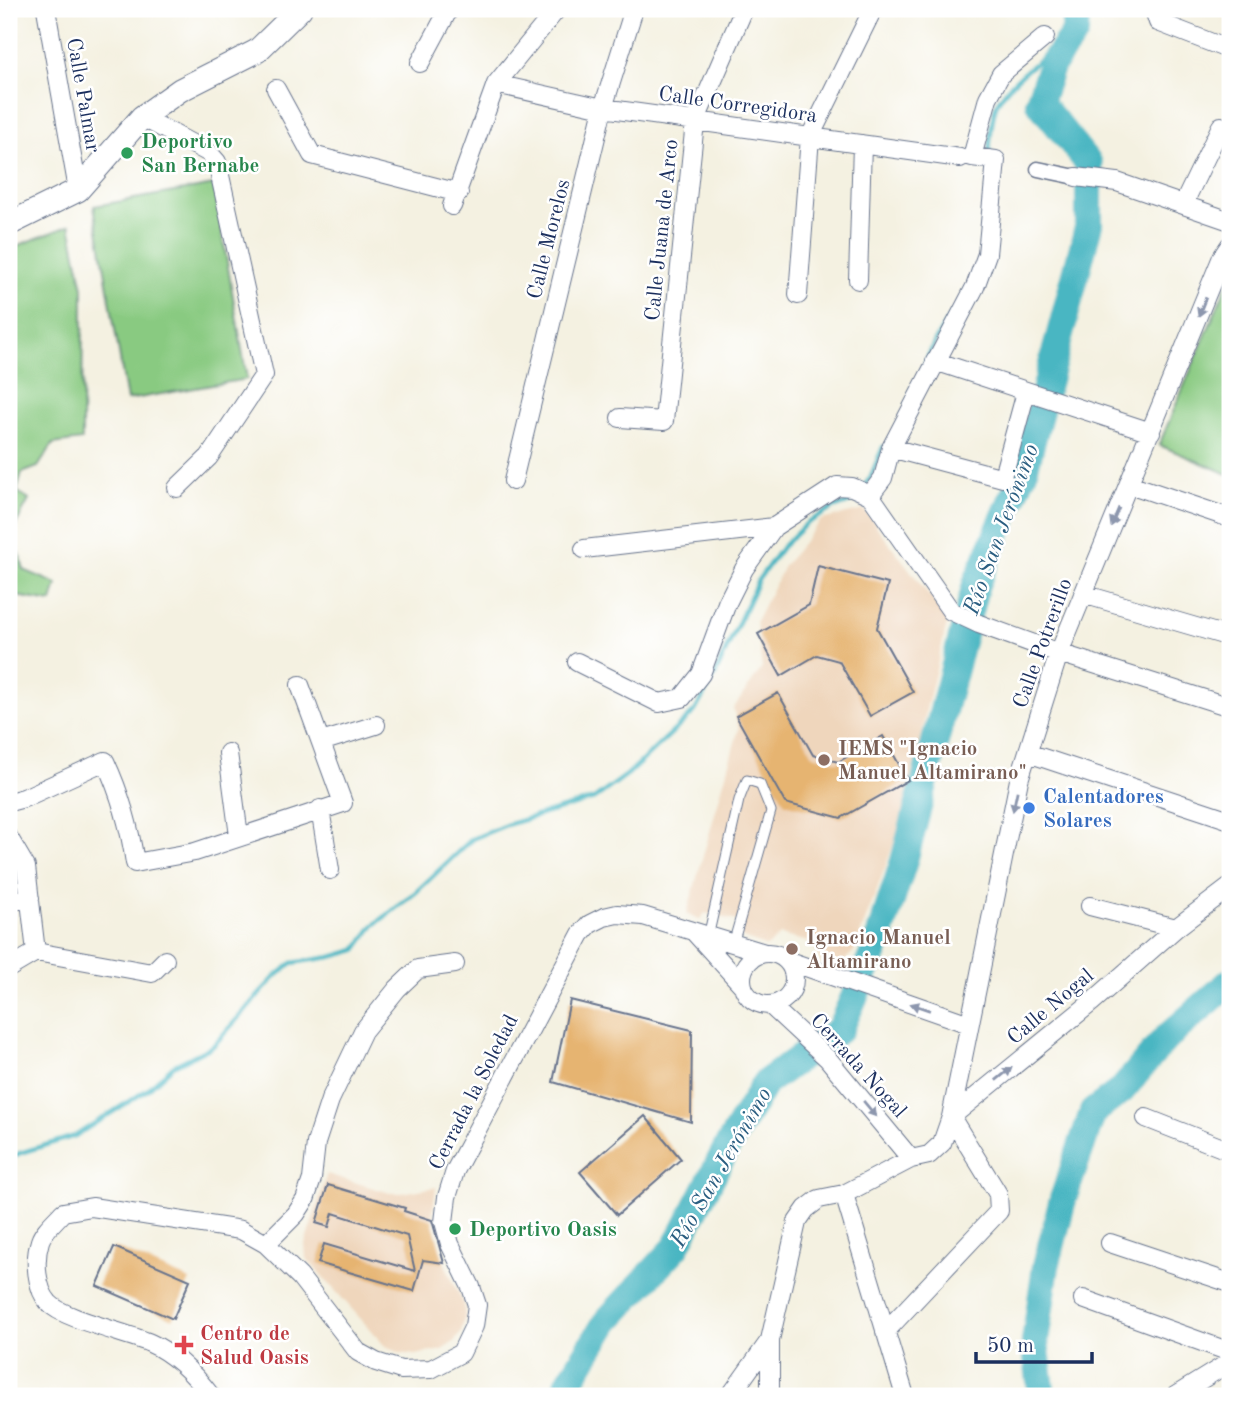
<svg xmlns="http://www.w3.org/2000/svg" width="1239" height="1405" font-family="'Old Standard TT',serif">
	<style>
		.built { fill: #efd6bc }
		.green { fill: #89ca81; stroke: #527c70; stroke-width: 2 }
		.lines { fill: none; stroke-linecap: round; stroke-linejoin: round }
		.stream { stroke: #48b6c2; stroke-width: 4.5 }
		.river { stroke: #48b6c2; stroke-width: 28 }
		.building { fill: #e6b471 }
		.service-casing { stroke: #67738c; stroke-width: 11 }
		.pedestrian-casing { stroke: #67738c; stroke-width: 17 }
		.minor-casing { stroke: #67738c; stroke-width: 20 }
		.tertiary-casing { stroke: #67738c; stroke-width: 25 }
		.service { stroke: #fff; stroke-width: 9 }
		.pedestrian { stroke: #fff; stroke-width: 14 }
		.minor { stroke: #fff; stroke-width: 18 }
		.tertiary { stroke: #fff; stroke-width: 23 }
		.oneway { fill: #8d97ae }
		.leisure-dot { fill: #2e9e5b; stroke: #fff; stroke-width: 2.5 }
		.education-dot { fill: #8d6e63; stroke: #fff; stroke-width: 2.5 }
		.shop-dot { fill: #3f7fe0; stroke: #fff; stroke-width: 2.5 }
		.health-dot { fill: #e0444e; stroke: #fff; stroke-width: 2.5 }
		.labels { text-anchor: middle; stroke-width: 5; stroke-linejoin: round; paint-order: stroke }
		.street-label { font-size: 21px; fill: #1b2f5e; stroke: #fff }
		.leisure-label { font-size: 21px; font-weight: bold; fill: #27864d; stroke: #fff; text-anchor: start }
		.education-label { font-size: 21px; font-weight: bold; fill: #785e54; stroke: #fff; text-anchor: start }
		.shop-label { font-size: 21px; font-weight: bold; fill: #366cbe; stroke: #fff; text-anchor: start }
		.health-label { font-size: 21px; font-weight: bold; fill: #be3a42; stroke: #fff; text-anchor: start }
		.water-label { font-size: 23px; font-style: italic; fill: #2b5e81; stroke: #fff }
	</style>
	<rect width="100%" height="100%" fill="#fff"/>
	<filter id="ink" filterUnits="userSpaceOnUse"><feTurbulence type="fractalNoise" baseFrequency=".0143" numOctaves="2"/><feDisplacementMap in="SourceGraphic" scale="14" xChannelSelector="R" yChannelSelector="G"/><feConvolveMatrix kernelMatrix="1 2 1 2 8 2 1 2 1" color-interpolation-filters="sRGB"/></filter>
	<filter id="wash" filterUnits="userSpaceOnUse"><feTurbulence type="fractalNoise" baseFrequency=".00686" numOctaves="4" result="noise"/><feDisplacementMap in="SourceGraphic" scale="28" xChannelSelector="R" yChannelSelector="G"/><feGaussianBlur stdDeviation="1.57" result="paint"/><feColorMatrix in="noise" values="0 0 0 0 0 0 0 0 0 0 0 0 0 0 0 0 0 1.4 0 .05"/><feComposite in="paint" operator="in"/></filter>
	<g filter="url(#wash)">
		<rect width="100%" height="100%" fill="#f4f1e1"/>
		<path class="built" d="M864 510 948 620 926 710 913 792 854 951 838 968 823 965 812 943 780 935 767 947 741 937V922L705 913 699 920 687 913 739 728 733 709 762 668 756 621 784 566 821 520Z
			M327 1174 390 1193H402L436 1187 432 1219 444 1262 464 1305 465 1318 461 1332 454 1342 442 1350 415 1355 400 1353 384 1345 306 1258 305 1244Z"/>
		<path class="green" d="M214 185 247 379 127 400 94 206Z
			M70 225 83 288 82 440 53 444 38 467 22 473 17 491 29 500 9 537V249Z
			M1230 277V475L1159 445Z
			M9 540 20 556 24 570 57 584 52 602 16 596 9 585Z"/>
		<g class="lines">
			<path class="stream" d="M989 155C990 140 991 121 996 106 1007 80 1052 51 1075 33
				M924 368C930 348 939 331 952 314
				M864 486 870 478 883 447
				M9 1159 20 1153 75 1136 147 1090 173 1066 213 1046 275 977 292 963 331 957 356 950 373 926 415 893 472 839 506 825 594 799 628 774 695 711 714 677 758 580 782 547 807 523 833 508 853 501 859 493"/>
			<path class="river" d="M568 1384 607 1321 676 1247 726 1149 765 1083 840 1029 875 950 904 861 976 584 1024 471 1089 224V164L1039 102 1052 64 1075 33 1076 9
				M1042 1396 1035 1342 1046 1266 1063 1199 1093 1112 1122 1090 1165 1039 1230 982"/>
		</g>
		<g id="blocks">
			<path class="building" d="M818 566 888 584 877 628 913 692 870 716 839 661 817 655 781 676 758 634 809 605Z
				M778 693 813 755 838 762 883 736 908 780 841 818 785 803 736 716Z
				M570 1000 692 1030 691 1122 553 1082Z
				M645 1116 681 1159 617 1215 580 1172Z
				M328 1185 405 1208 404 1211 432 1220 444 1263 423 1260 414 1291 318 1263 324 1244 415 1271 407 1236 333 1213 329 1227 316 1223Z
				M114 1247 190 1280 173 1319 97 1286Z"/>
		</g>
	</g>
	<g filter="url(#ink)">
		<use href="#blocks" fill-opacity="0" stroke="#67738c" stroke-width="2"/>
		<g class="lines">
			<defs>
				<path id="service" d="M708 937 739 800 747 780 760 784 771 811 733 944"/>
				<path id="pedestrian" d="M1038 169 1076 177"/>
				<path id="minor" d="M46 9 78 190
					M1159 9 1156 16 1158 22 1230 50
					M420 63 449 9
					M496 84 603 108 960 158
					M276 89 312 155 459 193
					M142 117 209 153 217 162 264 375 209 457 177 488
					M1076 177 1117 182 1230 221
					M1184 203 1221 126
					M452 206 496 84 557 9
					M858 280 862 144
					M798 295 810 137 873 9
					M935 361 1151 432
					M620 418 664 421 695 122 744 9
					M891 448 1003 478
					M1005 469 1026 392
					M513 481 603 108 634 9
					M1129 484 1230 518
					M870 495 883 478 891 448 975 287 987 254 996 160 972 157 988 98 1001 74 1045 37
					M584 549 774 527
					M1083 594 1230 637
					M577 662 659 703 682 698 701 674 727 603 744 569 774 527 837 486 852 487 870 495 951 611 979 624 1059 653 1230 707
					M321 742 376 725
					M228 753 239 836
					M1028 753 1230 820
					M9 802 24 798 105 761C120 793 130 828 135 863L195 852 343 803 300 685
					M320 809 330 870
					M9 838 26 867 36 952
					M9 902 30 898
					M1090 906 1176 928
					M695 933 743 986
					M36 952 152 973 165 960
					M742 979a26 26 0 1 1 52 0a26 26 0 1 1-52 0Z
					M786 960 969 1024
					M9 968 36 952
					M770 1005 828 1059 911 1159
					M951 1117 1092 1002 1176 928 1230 887
					M1146 1118 1230 1151
					M844 1194 905 1396
					M1110 1243 1230 1283
					M266 1244 296 1214 305 1200 312 1179 316 1143 330 1100 363 1031 397 989 418 969 455 964
					M1083 1299 1230 1352
					M885 1332 999 1211 998 1194 951 1117
					M211 1396C195 1375 175 1354 150 1343 128 1333 63 1319 49 1303 36 1289 34 1260 40 1241 43 1231 56 1220 63 1212L92 1207 241 1230 266 1244 300 1277 358 1352 376 1362 401 1370 431 1369 461 1353 474 1326 477 1305 471 1287 450 1244 444 1222 447 1197 455 1171 581 934 590 924 604 917 617 914 643 916 765 953
					M730 1396 770 1340
					M770 1396V1340L797 1222 806 1209 819 1199 844 1194 911 1159 929 1155 942 1143 951 1117 1019 780 1059 653 1222 257 1230 245
					M1175 1396 1230 1362"/>
				<path id="tertiary" d="M9 224 78 190 142 117 180 90 257 51 300 9"/>
			</defs>
			<use href="#service" class="service-casing"/>
			<use href="#pedestrian" class="pedestrian-casing"/>
			<use href="#minor" class="minor-casing"/>
			<use href="#tertiary" class="tertiary-casing"/>
			<use href="#service" class="service"/>
			<use href="#pedestrian" class="pedestrian"/>
			<use href="#minor" class="minor"/>
			<use href="#tertiary" class="tertiary"/>
		</g>
		<defs><path id="oneway-solid" d="M-6-.8H1V-3.2L6.5 0L1 3.2V.8H-6Z" transform="scale(1.75)"/></defs>
		<g class="oneway">
			<use href="#oneway-solid" transform="translate(1202 307) rotate(112)"/>
			<use href="#oneway-solid" transform="translate(1115 517) rotate(113)"/>
			<use href="#oneway-solid" transform="translate(1015 801) rotate(102)"/>
			<use href="#oneway-solid" transform="translate(920 1007) rotate(-161)"/>
			<use href="#oneway-solid" transform="translate(1004 1074) rotate(-39)"/>
			<use href="#oneway-solid" transform="translate(870 1109) rotate(50)"/>
		</g>
	</g>
	<g class="leisure-dot">
		<circle cx="127" cy="153" r="7"/>
		<circle cx="455" cy="1229" r="7"/>
	</g>
	<g class="education-dot">
		<circle cx="824" cy="760" r="7"/>
		<circle cx="792" cy="949" r="7"/>
	</g>
	<circle class="shop-dot" cx="1029" cy="808" r="7"/>
	<path class="health-dot" d="M180.5 1334.5h7v7h7v7h-7v7h-7v-7h-7v-7h7z"/>
	<g class="labels">
		<g class="street-label">
			<text transform="translate(84 95) rotate(80)" y="7">Calle Palmar</text>
			<text transform="translate(738 104) rotate(8)" y="7">Calle Corregidora</text>
			<text transform="translate(661 230) rotate(-84)" y="7">Calle Juana de Arco</text>
			<text transform="translate(548 239) rotate(-76)" y="7">Calle Morelos</text>
			<text transform="translate(1042 643) rotate(-70)" y="7">Calle Potrerillo</text>
			<text transform="translate(1050 1006) rotate(-40)" y="7">Calle Nogal</text>
			<text transform="translate(859 1065) rotate(48)" y="7">Cerrada Nogal</text>
			<text transform="translate(473 1092) rotate(-63)" y="7">Cerrada la Soledad</text>
		</g>
		<g class="leisure-label">
			<text x="141" y="148">Deportivo<tspan x="141" dy="24">San Bernabe</tspan></text>
			<text x="469" y="1236">Deportivo Oasis</text>
		</g>
		<g class="education-label">
			<text x="838" y="755">IEMS "Ignacio<tspan x="838" dy="24">Manuel Altamirano"</tspan></text>
			<text x="806" y="944">Ignacio Manuel<tspan x="806" dy="24">Altamirano</tspan></text>
		</g>
		<g class="shop-label">
			<text x="1043" y="803">Calentadores<tspan x="1043" dy="24">Solares</tspan></text>
		</g>
		<g class="health-label">
			<text x="200" y="1340">Centro de<tspan x="200" dy="24">Salud Oasis</tspan></text>
		</g>
		<g class="water-label">
			<text transform="translate(1000 529) rotate(-70)" y="8">Río San Jerónimo</text>
			<text transform="translate(720 1167) rotate(-60)" y="8">Río San Jerónimo</text>
		</g>
	</g>
	<rect width="1239" height="1405" fill="none" stroke="#fff" stroke-width="35"/>
	<path d="M976 1352v10h116v-10" fill="none" stroke="#1b2f5e" stroke-width="3.5"/>
	<text x="987" y="1352" font-size="21" fill="#1b2f5e" stroke="#ffffff" stroke-width="5" paint-order="stroke">50 m</text>
</svg>
